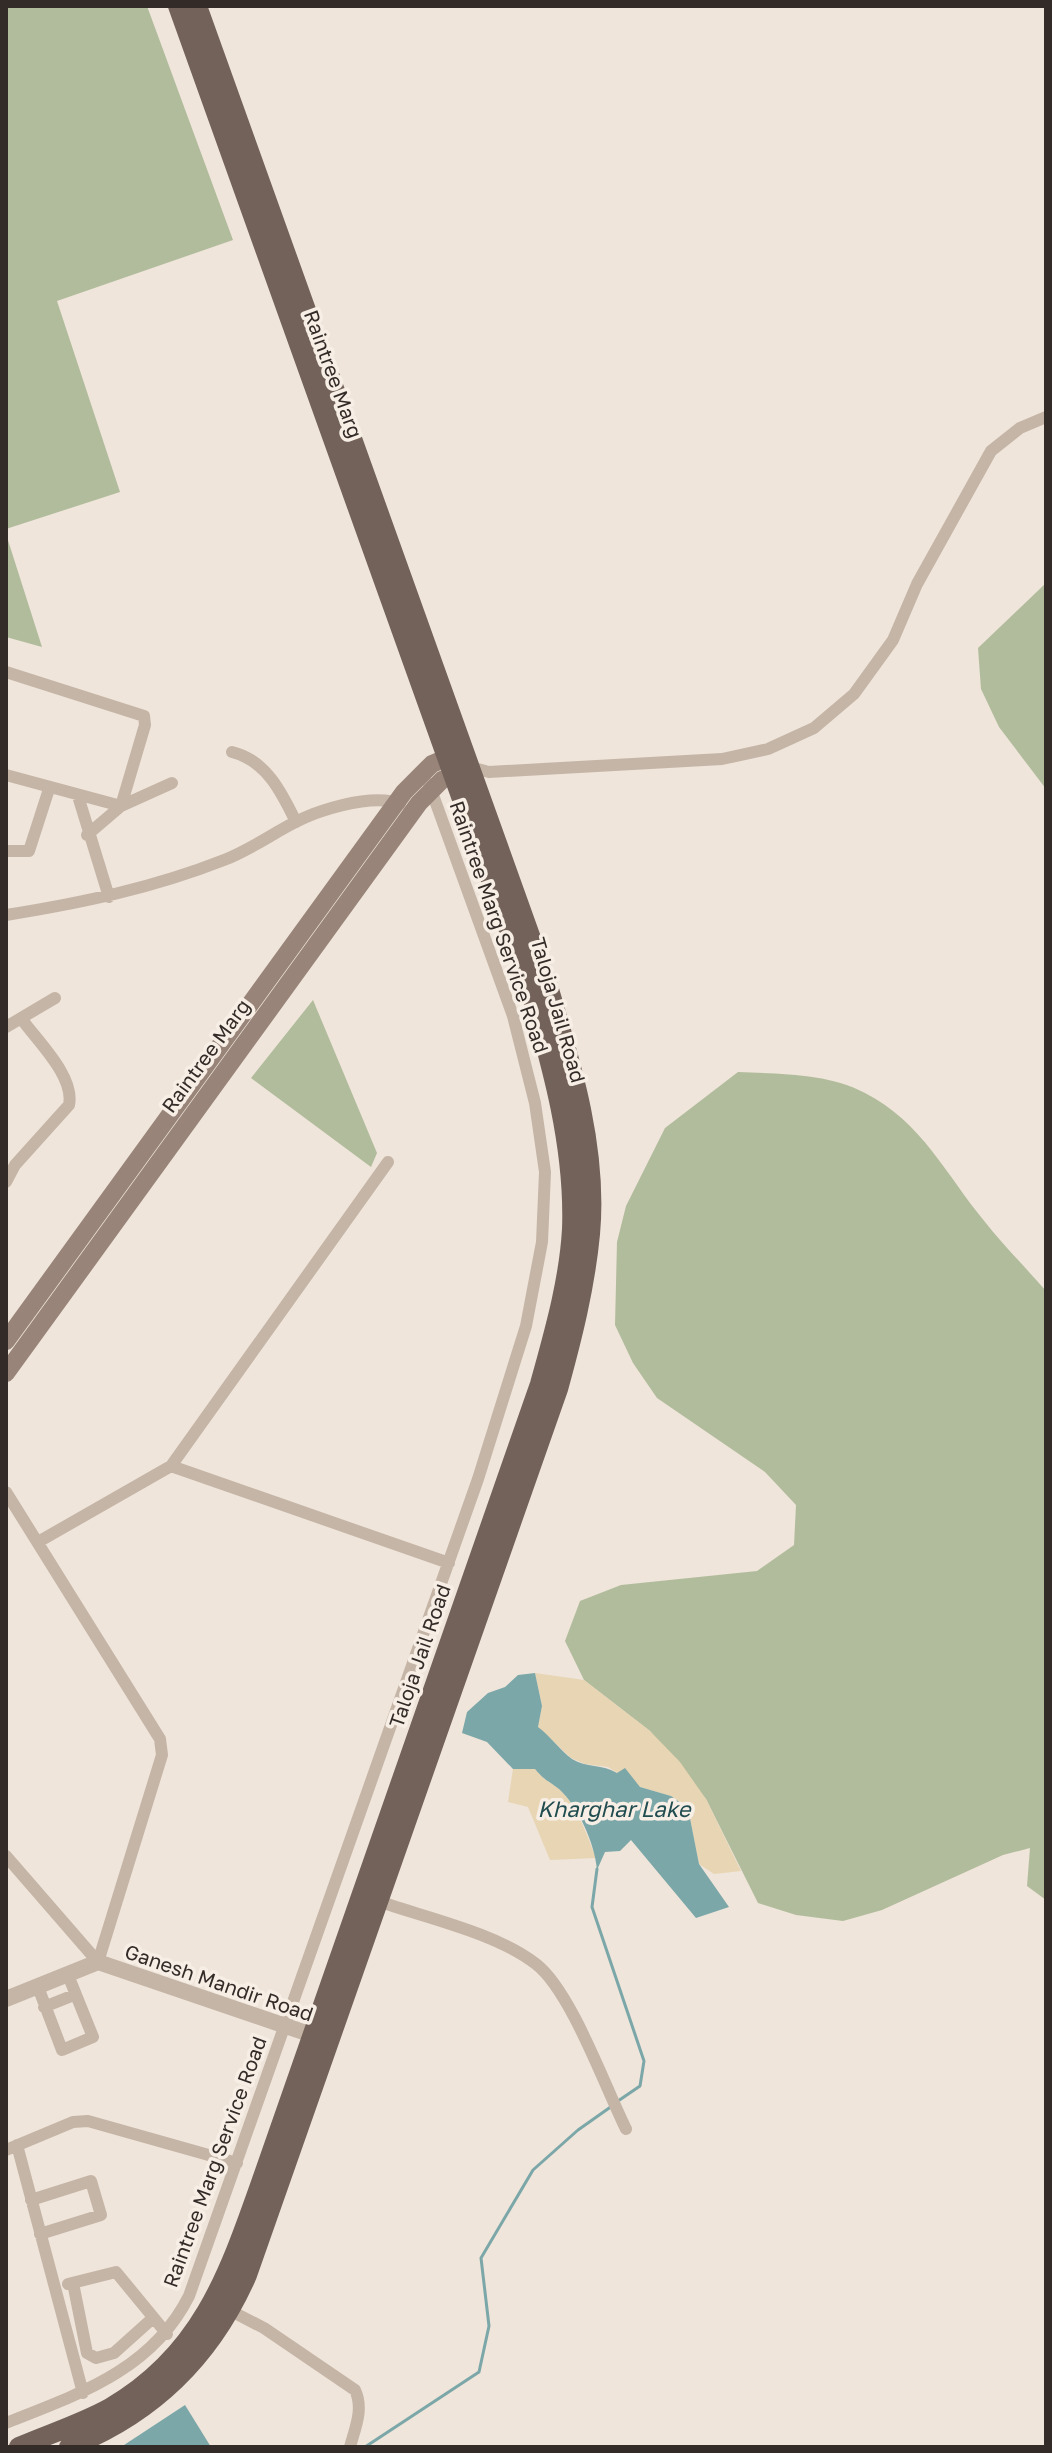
<svg xmlns="http://www.w3.org/2000/svg" width="1052" height="2453" font-family="'Golos Text',sans-serif">
	<style>
		.green { fill: #b1bc9c }
		.sand { fill: #e7d5b3 }
		.water { fill: #7ca7a9 }
		.lines { fill: none; stroke-linecap: round; stroke-linejoin: round }
		.stream { stroke: #7ca7a9; stroke-width: 3 }
		.minor { stroke: #c5b5a7; stroke-width: 12 }
		.tertiary { stroke: #c5b5a7; stroke-width: 16 }
		.secondary { stroke: #998479; stroke-width: 18 }
		.primary { stroke: #736259; stroke-width: 20 }
		.labels { text-anchor: middle; stroke-width: 7; stroke-linejoin: round; paint-order: stroke }
		.street-label { font-size: 20px; fill: #332b27; stroke: #f7efe6 }
		.water-label { font-size: 22px; font-style: italic; fill: #214d50; stroke: #f7efe6 }
	</style>
	<rect width="100%" height="100%" fill="#efe5da"/>
	<path class="green" d="M6 6H147L233 240 57 301 120 492 6 529Z
		M6 534 42 647 6 637Z
		M1046 583V789L999 727 981 689 978 648Z
		M313 1000 377 1153 371 1167 251 1078Z
		M738 1072C779 1074 828 1073 865 1093 922 1122 946 1175 985 1222 1004 1246 1026 1268 1046 1291V1900L1027 1886 1030 1848 1003 1855 882 1910 843 1921 796 1915 758 1903 706 1799 650 1731 584 1680 565 1641 580 1601 621 1585 757 1571 794 1545 796 1505 765 1472 657 1398 633 1363 615 1325 617 1242 626 1206 665 1128Z"/>
	<path class="sand" d="M535 1673 584 1680 650 1731 680 1762 706 1799 741 1871 714 1874 699 1864 688 1808 671 1796 640 1787 608 1767 585 1764 571 1758 538 1727 542 1706Z
		M513 1769H535C546 1782 549 1781 559 1789 577 1805 587 1835 596 1858L550 1860 528 1807 508 1802Z"/>
	<path class="water" d="M535 1673 542 1706 538 1727C550 1736 560 1750 572 1759 586 1768 603 1764 617 1773L625 1768 640 1787 671 1796 688 1808 699 1864 729 1907 696 1918 631 1840 620 1851 605 1852 597 1870C595 1844 578 1806 559 1789 549 1781 545 1781 535 1769H513L487 1742 462 1733 467 1712 488 1693 505 1687 518 1675Z
		M185 2405 211 2447H121Z"/>
	<g class="lines">
		<path class="stream" d="M597 1869 592 1907 644 2061 640 2086 618 2101
			M365 2447 479 2372 489 2326 481 2258 533 2170 578 2130 612 2106"/>
		<path class="minor" d="M6 672 144 716 145 725 121 806
			M232 752C266 760 282 793 296 822
			M470 767 489 772 722 759 768 749 814 728 854 694 893 640 917 584 991 451 1020 428 1046 417
			M6 775 121 806
			M78 796 109 897
			M87 835 121 806 172 783
			M6 851H29L49 789
			M6 915C81 903 153 888 224 860 258 847 287 822 322 811 343 804 380 795 400 804
			M6 1027 55 998
			M6 1182 15 1165 69 1105C75 1076 37 1041 21 1018
			M171 1466 449 1563
			M6 1492 160 1739 162 1755 98 1962
			M38 1542 171 1466 388 1162
			M6 1856 98 1962
			M372 1899C422 1917 495 1932 536 1964 571 1991 605 2087 626 2129
			M38 1987 62 2050 93 2037 68 1975
			M44 2007 74 1995
			M17 2145 83 2393
			M6 2150 73 2122 88 2121 237 2163
			M31 2200 91 2181 101 2215 40 2234
			M73 2283 87 2353 96 2358 114 2353 153 2318
			M68 2284 116 2272 167 2334
			M231 2311 264 2328 355 2390C364 2409 355 2428 350 2447
			M6 2423C79 2394 152 2370 189 2296L478 1479 526 1326 542 1242 545 1172 535 1103 513 1016 429 784"/>
		<path class="tertiary" d="M6 1999 98 1962 321 2038"/>
		<path class="secondary" d="M6 1341 404 792 432 764 460 752
			M6 1373 419 803 442 780 464 770"/>
		<path class="primary" d="M19 2447C49 2434 81 2424 110 2408 203 2354 229 2273 263 2177L540 1384C554 1333 569 1282 572 1229 575 1147 552 1066 530 989L178 6
			M69 2447C153 2414 211 2357 247 2275L558 1389C572 1338 585 1287 590 1234 598 1150 571 1063 547 983L197 6"/>
	</g>
	<g class="labels">
		<g class="street-label">
			<text transform="translate(333 374) rotate(70)" y="7">Raintree Marg</text>
			<text transform="translate(499 927) rotate(71)" y="7">Raintree Marg Service Road</text>
			<text transform="translate(558 1010) rotate(74)" y="7">Taloja Jail Road</text>
			<text transform="translate(206 1056) rotate(-54)" y="7">Raintree Marg</text>
			<text transform="translate(420 1656) rotate(-71)" y="7">Taloja Jail Road</text>
			<text transform="translate(219 1983) rotate(19)" y="7">Ganesh Mandir Road</text>
			<text transform="translate(215 2162) rotate(-70)" y="7">Raintree Marg Service Road</text>
		</g>
		<g class="water-label">
			<text x="614" y="1817">Kharghar Lake</text>
		</g>
	</g>
	<rect width="1052" height="2453" fill="none" stroke="#332b27" stroke-width="16"/>
</svg>
